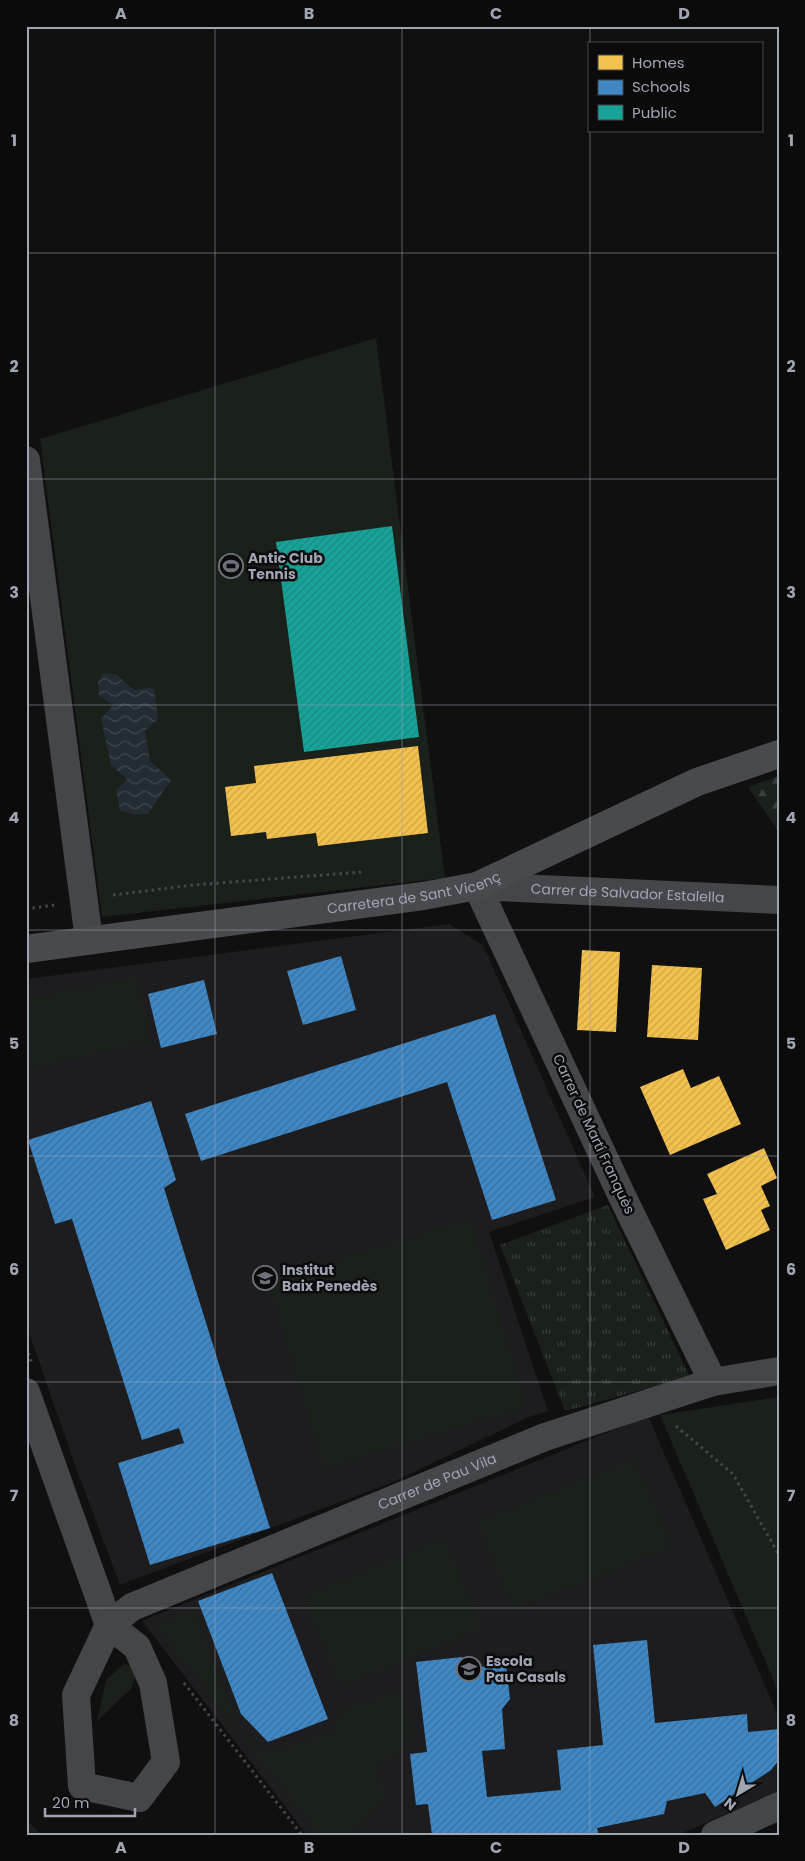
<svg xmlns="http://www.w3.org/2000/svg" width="805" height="1861" font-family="Poppins,sans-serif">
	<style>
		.built { fill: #1d1d1f }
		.grass { fill: url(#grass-tufts) }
		.forest { fill: url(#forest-firs) }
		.garden { fill: #1a211b }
		.water { fill: url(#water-waves) }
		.homes { fill: url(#homes-hatch) }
		.schools { fill: url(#schools-hatch) }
		.public { fill: url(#public-hatch) }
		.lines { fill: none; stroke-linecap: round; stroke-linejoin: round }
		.path { stroke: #45474b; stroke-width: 3; stroke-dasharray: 2.5 4; stroke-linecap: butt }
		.street { stroke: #44464a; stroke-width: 28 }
		.secondary { stroke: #484a4e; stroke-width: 28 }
		.grid { fill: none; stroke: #9fa5b3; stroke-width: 1; stroke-opacity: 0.55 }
		.labels { text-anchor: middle; stroke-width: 5; stroke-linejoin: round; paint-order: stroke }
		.poi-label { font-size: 14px; font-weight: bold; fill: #9fa5b3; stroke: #0b0b0c; text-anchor: start }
		.street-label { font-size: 14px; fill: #9fa5b3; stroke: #0b0b0c }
		.neatline { fill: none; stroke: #9fa5b3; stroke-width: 2 }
		.grid-label { font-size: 16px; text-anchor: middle; font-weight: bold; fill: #9fa5b3 }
	</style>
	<defs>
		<pattern id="grass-tufts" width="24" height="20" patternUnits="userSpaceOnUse" patternTransform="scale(1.25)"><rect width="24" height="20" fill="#1a211b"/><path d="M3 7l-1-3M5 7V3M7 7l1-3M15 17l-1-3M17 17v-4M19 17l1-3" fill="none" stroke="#383e3a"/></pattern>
		<pattern id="forest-firs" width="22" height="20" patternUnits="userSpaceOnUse" patternTransform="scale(1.25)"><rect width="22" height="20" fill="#1a211b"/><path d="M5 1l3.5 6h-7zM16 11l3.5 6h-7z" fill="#383e3a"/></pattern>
		<pattern id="water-waves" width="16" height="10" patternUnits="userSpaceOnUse" patternTransform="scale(1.25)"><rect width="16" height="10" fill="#232b33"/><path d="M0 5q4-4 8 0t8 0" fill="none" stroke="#40474e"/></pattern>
		<pattern id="homes-hatch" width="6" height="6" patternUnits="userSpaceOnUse" patternTransform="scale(1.25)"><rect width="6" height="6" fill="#f2c14e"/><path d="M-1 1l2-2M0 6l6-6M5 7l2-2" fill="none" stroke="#cba449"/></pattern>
		<pattern id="schools-hatch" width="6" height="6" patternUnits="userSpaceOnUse" patternTransform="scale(1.25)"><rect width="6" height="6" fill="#3f88c5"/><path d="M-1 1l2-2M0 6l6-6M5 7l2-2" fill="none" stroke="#3a6e9a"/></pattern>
		<pattern id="public-hatch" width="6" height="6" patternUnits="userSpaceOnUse" patternTransform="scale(1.25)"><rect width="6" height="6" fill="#17a398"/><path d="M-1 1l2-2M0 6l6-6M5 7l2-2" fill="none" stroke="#1d8780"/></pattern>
	</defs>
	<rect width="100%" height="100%" fill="#101011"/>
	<path class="built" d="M449 924 483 945 595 1197 489 1232 548 1411 529 1417 393 1482 120 1585 75 1465 26 1324V979Z
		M648 1416 779 1718V1791L678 1835H307L142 1621Z
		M26 1819 41 1835H26Z"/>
	<path class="grass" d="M608 1205 690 1377 565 1411 500 1245Z"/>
	<path class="forest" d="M779 776V832L748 787Z"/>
	<path class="garden" d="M376 338 445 878 102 917 40 439Z
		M137 976 151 1042 26 1069V1000Z
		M470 1219 527 1407 324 1468 267 1280Z
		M779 1397V1693L660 1415Z
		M635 1459 671 1547 513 1610 477 1522Z
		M444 1538 482 1628 341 1687 303 1597Z
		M193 1608 238 1726 267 1754 334 1731 340 1709 401 1691 415 1738 376 1768 386 1800 352 1835H319L156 1626Z
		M124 1664 138 1668 131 1689 97 1721 106 1680Z"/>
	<path class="water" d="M103 674H116L134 690 154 687 158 719 145 731 150 761 171 780 148 814H131L120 810 116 791 127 779 111 765 101 719 113 705 99 696 98 682Z"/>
	<path class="homes" d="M418 746 428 833 318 846 316 833 267 839 266 832 231 836 225 787 256 783 254 766Z
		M582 950 620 952 616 1032 577 1030Z
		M652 965 702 968 698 1040 647 1037Z
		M683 1069 691 1088 719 1076 741 1124 670 1155 640 1087Z
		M764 1148 777 1178 761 1186 770 1206 761 1210 770 1230 726 1250 703 1199 717 1194 707 1174Z"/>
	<path class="schools" d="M341 956 356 1010 303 1025 287 971Z
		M204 980 217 1034 161 1048 148 994Z
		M495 1014 556 1200 492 1220 447 1082 201 1161 185 1114Z
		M151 1101 176 1180 164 1188 270 1528 150 1565 118 1463 184 1443 179 1428 142 1440 72 1219 55 1224 28 1140Z
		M272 1573 328 1719 268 1742 241 1714 198 1601Z
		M647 1640 655 1723 747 1714 748 1732 779 1729V1760L771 1770 715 1807 705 1793 667 1801 664 1814 597 1828 599 1835H432L428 1804 416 1805 410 1754 427 1752 416 1662 462 1657 463 1669 506 1664 510 1699 502 1709 505 1749 482 1751 487 1797 561 1790 557 1750 603 1745 593 1645Z"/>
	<path class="public" d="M392 526 419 737 304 752 276 542Z"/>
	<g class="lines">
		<path class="path" d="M113 895 193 885 363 872
			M26 909 55 905
			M26 1347 32 1364
			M676 1426 733 1474 779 1555
			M184 1683 302 1835"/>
		<g class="street">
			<path d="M26 460 89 940"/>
			<path id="s1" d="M713 1382 621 1194 477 886 779 900"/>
			<path d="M26 1392 109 1625"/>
			<path id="s2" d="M109 1625 137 1647 153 1683 166 1762 139 1798 82 1786 76 1695 109 1625 132 1607 545 1437 713 1382 779 1371"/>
			<path d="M715 1835 779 1806"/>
		</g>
		<path class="secondary" id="s3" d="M26 949 423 896 477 886 697 782 779 754"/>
	</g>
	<path class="grid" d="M215 26V1835M402 26V1835M590 26V44M590 131V1835M26 253H779M26 479H779M26 705H779M26 930H779M26 1156H779M26 1382H779M26 1608H779"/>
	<defs>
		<symbol id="stadium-ring" viewBox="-11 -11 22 22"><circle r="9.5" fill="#0b0b0c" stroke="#6d717a" stroke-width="1.5"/><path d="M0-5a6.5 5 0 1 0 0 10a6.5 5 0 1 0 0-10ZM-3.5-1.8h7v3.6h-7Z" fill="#6d717a"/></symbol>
		<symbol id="school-ring" viewBox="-11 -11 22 22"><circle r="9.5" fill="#0b0b0c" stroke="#6d717a" stroke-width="1.5"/><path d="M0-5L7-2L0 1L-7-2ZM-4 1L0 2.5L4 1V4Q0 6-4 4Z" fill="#6d717a"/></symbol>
	</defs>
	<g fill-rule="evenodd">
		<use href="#stadium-ring" x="217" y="552" width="28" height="28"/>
		<use href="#school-ring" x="251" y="1264" width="28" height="28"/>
		<use href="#school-ring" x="455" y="1655" width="28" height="28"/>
	</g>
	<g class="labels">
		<g class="poi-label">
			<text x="248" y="563">Antic Club<tspan x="248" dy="16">Tennis</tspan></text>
			<text x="282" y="1275">Institut<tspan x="282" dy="16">Baix Penedès</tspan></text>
			<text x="486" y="1666">Escola<tspan x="486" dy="16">Pau Casals</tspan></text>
		</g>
		<g class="street-label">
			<text dy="5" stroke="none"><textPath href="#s3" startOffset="392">Carretera de Sant Vicenç</textPath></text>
			<text dy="5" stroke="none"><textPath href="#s1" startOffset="700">Carrer de Salvador Estalella</textPath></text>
			<text transform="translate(594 1134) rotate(65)" y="5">Carrer de Martí Franquès</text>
			<text dy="5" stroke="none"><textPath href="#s2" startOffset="786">Carrer de Pau Vila</textPath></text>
		</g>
	</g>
	<rect width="805" height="1861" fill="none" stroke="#0b0b0c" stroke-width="55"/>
	<rect x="588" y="42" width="175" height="90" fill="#0b0b0c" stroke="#46494f"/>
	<rect x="598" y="55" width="25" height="15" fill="#f2c14e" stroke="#46494f"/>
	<text x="632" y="68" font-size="15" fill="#9fa5b3">Homes</text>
	<rect x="598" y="80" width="25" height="15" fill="#3f88c5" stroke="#46494f"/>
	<text x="632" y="92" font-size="15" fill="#9fa5b3">Schools</text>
	<rect x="598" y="105" width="25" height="15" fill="#17a398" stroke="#46494f"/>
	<text x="632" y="118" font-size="15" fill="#9fa5b3">Public</text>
	<g transform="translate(738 1794) rotate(218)" stroke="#0b0b0c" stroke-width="4" paint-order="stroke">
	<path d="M0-4L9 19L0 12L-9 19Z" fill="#9fa5b3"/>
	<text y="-8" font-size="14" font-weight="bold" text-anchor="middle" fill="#9fa5b3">N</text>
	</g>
	<path d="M45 1808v8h90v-8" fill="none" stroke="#9fa5b3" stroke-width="2.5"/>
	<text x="52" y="1808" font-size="15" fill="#9fa5b3" stroke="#0b0b0c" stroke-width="4" paint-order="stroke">20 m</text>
	<rect x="28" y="28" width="750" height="1806" class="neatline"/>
	<g class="grid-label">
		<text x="121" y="19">A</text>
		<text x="309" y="19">B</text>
		<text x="496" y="19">C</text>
		<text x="684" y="19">D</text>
		<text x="14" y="146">1</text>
		<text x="791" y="146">1</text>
		<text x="14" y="372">2</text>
		<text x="791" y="372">2</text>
		<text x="14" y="598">3</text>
		<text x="791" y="598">3</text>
		<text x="14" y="823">4</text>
		<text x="791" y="823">4</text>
		<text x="14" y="1049">5</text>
		<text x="791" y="1049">5</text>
		<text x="14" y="1275">6</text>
		<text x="791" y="1275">6</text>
		<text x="14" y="1501">7</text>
		<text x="791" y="1501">7</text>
		<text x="14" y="1726">8</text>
		<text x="791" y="1726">8</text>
		<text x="121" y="1853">A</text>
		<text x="309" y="1853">B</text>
		<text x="496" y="1853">C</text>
		<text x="684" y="1853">D</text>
	</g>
</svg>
